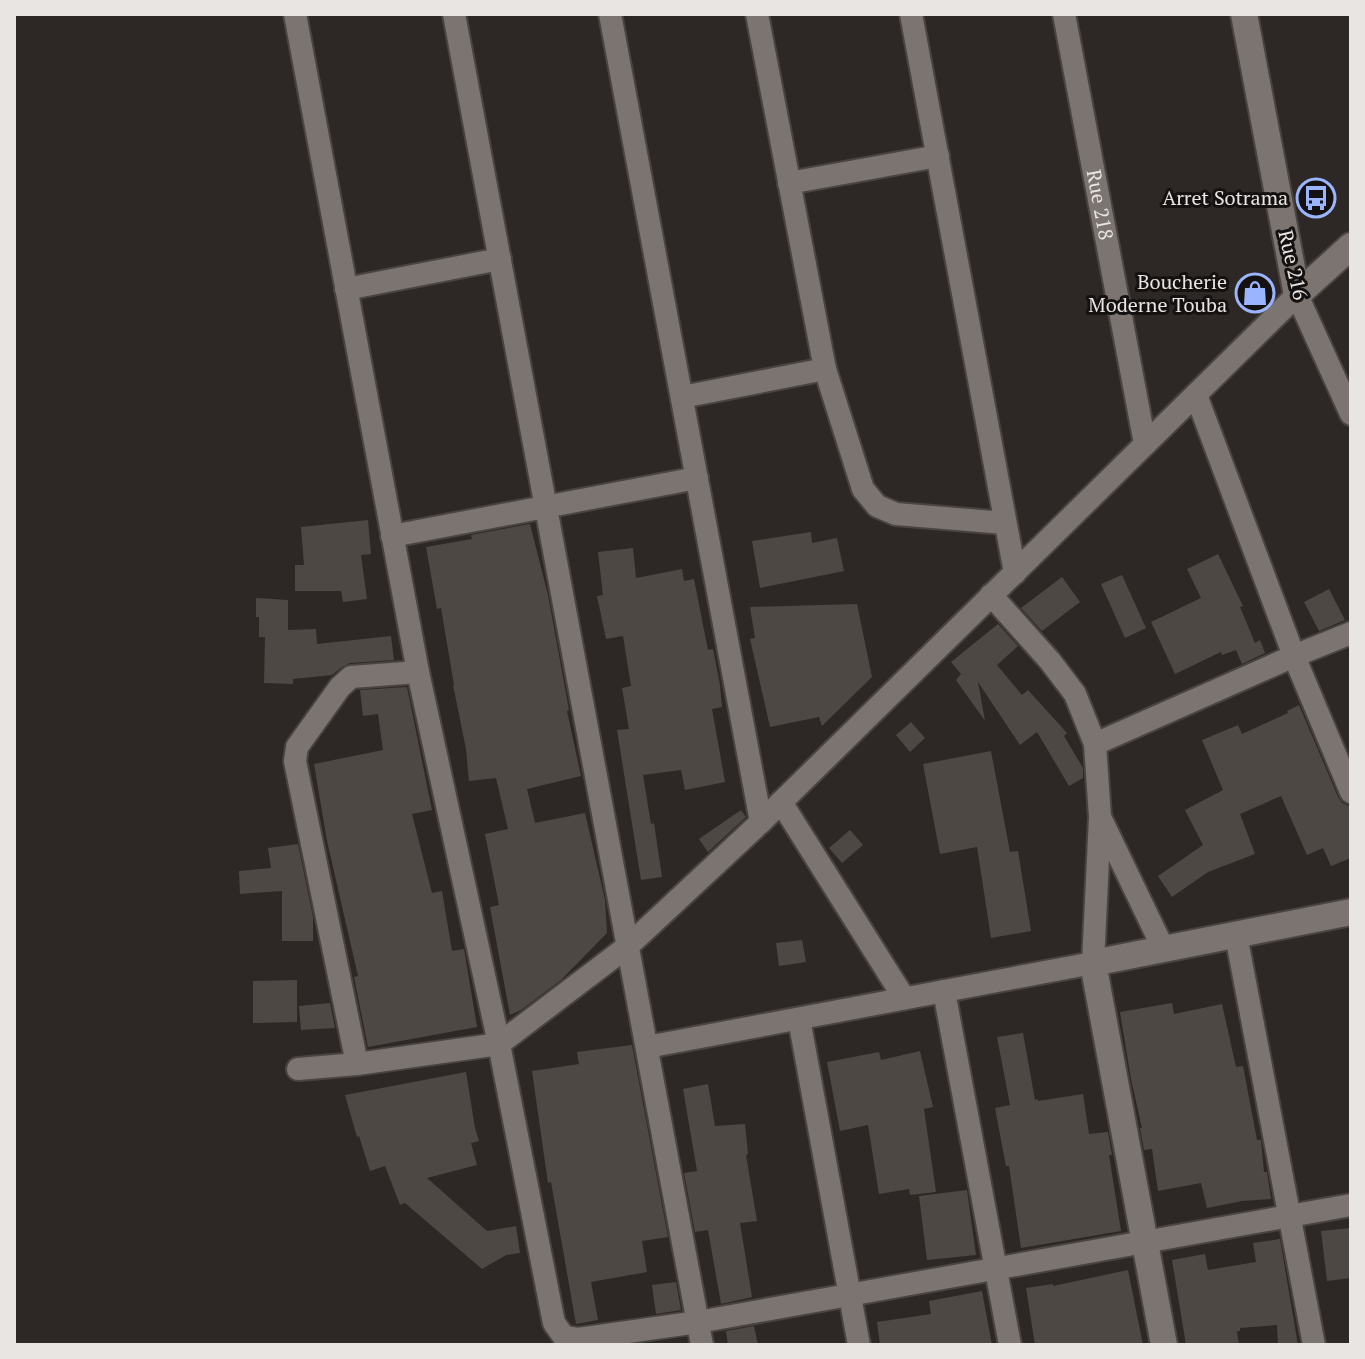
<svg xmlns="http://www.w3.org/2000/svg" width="1365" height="1359" font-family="'PT Serif',serif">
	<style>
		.building { fill: #4e4844 }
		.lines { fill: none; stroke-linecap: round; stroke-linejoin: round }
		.minor-casing { stroke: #494441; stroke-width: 26 }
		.tertiary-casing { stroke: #494441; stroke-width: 30 }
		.minor { stroke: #7b7470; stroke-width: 22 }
		.tertiary { stroke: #7b7470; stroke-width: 26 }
		.labels { text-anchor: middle; stroke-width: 6; stroke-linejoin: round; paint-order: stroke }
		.poi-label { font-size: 20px; fill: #e9e5e3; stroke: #141110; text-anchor: end }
		.street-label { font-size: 20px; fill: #e9e5e3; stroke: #141110 }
	</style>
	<rect width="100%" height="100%" fill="#2d2825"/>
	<path class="building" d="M368 520 371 554 361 555 367 599 343 602 341 591H295V565H304L301 527Z
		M530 524 548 595 569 710 567 711 581 776 527 789 535 823 585 813 605 900 607 933 561 980 521 1010 510 1015 490 907 499 905 485 834 508 829 496 778 469 781 466 749 453 685H454L441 608 437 609 426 547 472 539 471 535Z
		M811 532 812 543 837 538 844 571 760 588 752 541Z
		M633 548 636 578 682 569 684 581 694 579 708 650 713 649 720 685 722 707 712 709 725 782 685 790 681 770 643 775 651 824 654 823 662 877 641 880 617 730 629 729 622 688 631 686 623 636 606 639 597 596 603 595 598 552Z
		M1218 554 1243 606 1240 607 1255 643 1260 640 1265 653 1242 664 1236 650 1222 655 1221 652 1175 674 1151 622 1201 598 1187 569Z
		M1122 575 1146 628 1125 638 1101 584Z
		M1062 577 1080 602 1042 631 1021 608Z
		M1329 589 1345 620 1319 631 1304 602Z
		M256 598 288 600V630L316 629 317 644 391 636 394 660 350 663 342 667 332 675 293 679V684L264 683 265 637H259V617H256Z
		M857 604 872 677 822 726 819 717 770 727 750 639 755 638 750 607Z
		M998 624 1018 646 997 665 1022 695 1028 690 1067 733 1064 736 1083 768V778L1069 786 1037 732 1020 745 978 682 985 721 956 680 961 674 951 662Z
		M407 687 432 810 412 814 432 893 442 891 452 951 464 949 477 1027 368 1047 354 977 358 976 327 841 314 764 383 750 378 714 363 716 360 690Z
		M1299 705 1338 797 1342 803 1349 806 1351 812V858L1331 866 1323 848 1307 855 1281 796 1240 814 1255 854 1208 872 1172 897 1158 876 1203 845 1185 810 1223 790 1202 740 1238 725 1242 734 1288 713 1287 711Z
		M911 722 925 738 910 752 896 735Z
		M991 751 1010 852 1018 851 1031 931 991 938 977 847 940 854 923 764Z
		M741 810 746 817 708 852 699 839Z
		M850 830 863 845 842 863 829 848Z
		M298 844 313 917V941H282V891L240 894 239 871 271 868 268 848Z
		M802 940 806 962 779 966 776 943Z
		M297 980V1022L253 1023V981Z
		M330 1003 335 1028 301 1030 299 1006Z
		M1172 1003 1174 1014 1222 1004 1236 1067 1243 1066 1257 1140H1261L1264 1172H1267L1271 1199 1242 1201 1207 1208 1201 1183 1158 1191 1152 1149 1144 1150 1140 1128H1142L1131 1079 1120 1012Z
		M1023 1033 1035 1100 1038 1099V1101L1083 1094 1089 1134 1108 1132 1112 1155H1109L1121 1231 1021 1248 1009 1166H1006L995 1108 1010 1105 997 1037Z
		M632 1045 668 1237 642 1241 647 1272 591 1282 598 1320 576 1324 551 1182 548 1183 532 1071 579 1064 577 1052Z
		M920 1051 933 1107 924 1109 936 1192 910 1195 909 1189 879 1194 868 1125 840 1131 827 1062 879 1052 881 1060Z
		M466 1072 475 1128 479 1141 471 1143 477 1165 427 1178 487 1231 516 1226 520 1253 506 1255 482 1269 405 1203 400 1205 385 1166 370 1171 359 1136 357 1137 345 1095Z
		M708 1084 715 1126 745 1124 748 1154 746 1155 757 1221 740 1223 752 1297 721 1304 708 1230 695 1232 684 1173 697 1171 683 1089Z
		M967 1190 976 1255 927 1260 919 1196Z
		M1351 1228V1278L1327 1281 1321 1231Z
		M1280 1239 1298 1345H1278L1277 1325 1240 1328V1331H1237L1239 1345H1186L1172 1260 1205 1254 1208 1270 1256 1262 1253 1243Z
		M1128 1270 1143 1345H1035L1026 1288 1053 1284V1286Z
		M676 1282 681 1310 656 1314 652 1285Z
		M982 1291 992 1345H880L877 1322 931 1314 929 1301Z
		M754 1326 758 1345H728L726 1331Z"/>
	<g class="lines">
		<defs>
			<g id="minor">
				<path d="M295 14 418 672 499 1044 554 1323 564 1337 578 1339 698 1322 1351 1205"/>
				<path d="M454 14 702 1345"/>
				<path d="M610 14 761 822"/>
				<path d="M757 14 825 369 863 489 877 506 896 514 1005 523"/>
				<path d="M911 14 1015 573"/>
				<path id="s1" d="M1064 14 1145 444"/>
				<path d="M789 183 938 156"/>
				<path d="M346 289 500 259"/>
				<path d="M1196 395 1294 656 1351 792"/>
				<path d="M682 397 825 369"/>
				<path d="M392 536 697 478"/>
				<path d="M991 595 1050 661 1075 694 1095 744 1100 817 1164 950"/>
				<path d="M1095 744 1294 656 1351 633"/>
				<path d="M781 802 904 998"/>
				<path d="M1236 935 1314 1345"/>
				<path d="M944 991 1010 1345"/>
				<path d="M799 1019 859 1345"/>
				<path d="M647 1047 1093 963 1100 817"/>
				<path d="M357 1064 295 761 297 747 340 687 351 677 418 672"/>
				<path d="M298 1069 357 1064 499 1044 628 946 761 822 1297 295 1351 414"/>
			</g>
			<path id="tertiary" d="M1244 14 1297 295
				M1297 295 1351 246
				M1164 1345 1093 963 1351 912"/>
		</defs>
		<use href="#minor" class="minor-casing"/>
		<use href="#tertiary" class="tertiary-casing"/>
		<use href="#minor" class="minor"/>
		<use href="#tertiary" class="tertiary"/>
	</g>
	<defs>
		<symbol id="bus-ring" viewBox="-11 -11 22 22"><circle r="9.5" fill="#141110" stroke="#9ab5fd" stroke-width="1.5"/><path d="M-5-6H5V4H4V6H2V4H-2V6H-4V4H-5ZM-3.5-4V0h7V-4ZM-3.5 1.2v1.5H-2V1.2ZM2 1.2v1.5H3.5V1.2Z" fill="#9ab5fd"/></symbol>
		<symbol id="shop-ring" viewBox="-11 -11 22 22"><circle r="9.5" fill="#141110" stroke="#9ab5fd" stroke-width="1.5"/><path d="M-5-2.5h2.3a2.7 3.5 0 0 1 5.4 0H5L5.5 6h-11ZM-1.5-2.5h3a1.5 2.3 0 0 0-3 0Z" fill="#9ab5fd"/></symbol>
	</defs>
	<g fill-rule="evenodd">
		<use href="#bus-ring" x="1294" y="176" width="44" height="44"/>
		<use href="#shop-ring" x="1233" y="271" width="44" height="44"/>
	</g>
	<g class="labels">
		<g class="poi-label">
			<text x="1288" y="205">Arret Sotrama</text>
			<text x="1227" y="289">Boucherie<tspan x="1227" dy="23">Moderne Touba</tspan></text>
		</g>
		<g class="street-label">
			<text dy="7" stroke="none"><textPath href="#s1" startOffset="194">Rue 218</textPath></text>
			<text transform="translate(1293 265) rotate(77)" y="7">Rue 216</text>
		</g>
	</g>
	<rect width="1365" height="1359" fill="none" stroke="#e9e5e3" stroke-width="32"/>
</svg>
